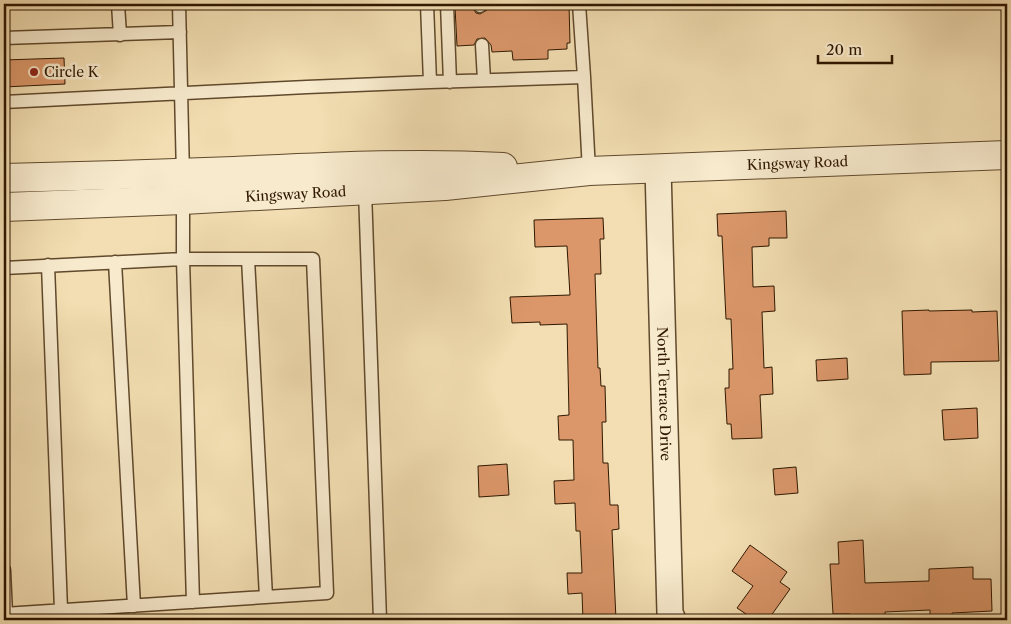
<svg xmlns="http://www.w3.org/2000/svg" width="1011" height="624" font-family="'Libre Caslon Text',serif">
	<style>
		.building { fill: #db976a; stroke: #2f1700 }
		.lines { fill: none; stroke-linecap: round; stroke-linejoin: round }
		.service-casing { stroke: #60492c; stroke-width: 15 }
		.minor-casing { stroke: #60492c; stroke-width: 28 }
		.tertiary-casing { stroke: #60492c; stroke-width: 30 }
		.service { stroke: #f7eacd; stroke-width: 12 }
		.minor { stroke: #f7eacd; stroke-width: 25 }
		.tertiary { stroke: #f7eacd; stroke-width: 28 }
		.poi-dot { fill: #8f2418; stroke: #f7eacd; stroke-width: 2 }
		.labels { text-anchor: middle; stroke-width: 5; stroke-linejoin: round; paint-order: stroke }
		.poi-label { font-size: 14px; fill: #2f1700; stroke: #f7eacd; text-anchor: start }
		.street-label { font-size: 14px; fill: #2f1700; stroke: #f7eacd }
	</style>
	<rect width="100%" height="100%" fill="#f2deb2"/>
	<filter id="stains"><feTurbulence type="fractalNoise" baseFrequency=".004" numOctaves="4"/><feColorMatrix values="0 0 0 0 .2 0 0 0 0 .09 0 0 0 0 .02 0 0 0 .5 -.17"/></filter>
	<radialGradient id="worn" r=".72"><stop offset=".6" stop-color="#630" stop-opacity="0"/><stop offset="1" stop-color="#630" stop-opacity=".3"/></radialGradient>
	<path class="building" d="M490 4H569L570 43H567V49L548 50V59L513 60 512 51 492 52 491 45 485 38 477 39 474 45 457 46 455 7 472 6 476 13 480 14 487 10Z
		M64 58 65 84 4 87V60Z
		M786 211 787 238H769V246L752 247 753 287 774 286 775 311 762 312 764 368 772 367 773 394 760 395 762 438 732 439 731 424H727L725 388H729V369H733L731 319H726L722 236H718L717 214Z
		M603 218 604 239H600L601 274H595L598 368H600L601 386H605L606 422H602L603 463H608L610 505H618L619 529 612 530 616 620H583L582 593 568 594 567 573H582L580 531H576L575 503 555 504 554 481 574 480 573 440H559L558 416 569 415 567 324 540 325V322L512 323 510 297 570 295 567 246 535 247 534 220Z
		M929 310V311L972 310V312L997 311 999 361 931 362V374L904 375 902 311Z
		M847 358 848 379 817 381 816 360Z
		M977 408 978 438 944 440 942 410Z
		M507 464 509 495 479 497 478 466Z
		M796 467 798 493 775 495 773 469Z
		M863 540 865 583 929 581V569L973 567V579H991L992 611 952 613V617L930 618V610L885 612V617L851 618 850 614H833L830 564H839L838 542Z
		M750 545 787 572 780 582 790 589 768 620H755L737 608 753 586 732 571Z"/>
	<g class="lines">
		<defs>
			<path id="service" d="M118 4 120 35
				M179 4 183 176
				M447 4 450 82
				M480 4V6
				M579 4 584 77
				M4 38 180 32
				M482 45 484 80
				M430 82 584 77 589 171
				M4 102 307 87 430 82 427 4
				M365 191 380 620
				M248 259 266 597
				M115 262 134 606
				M48 265 61 610
				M4 268 183 259 193 602
				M4 570 6 614
				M4 614 327 593 313 259H183V199"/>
			<g id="minor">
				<path id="s1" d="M658 168 670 613 673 620"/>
			</g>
			<g id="tertiary">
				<path d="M4 178C81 176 157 174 234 171 324 167 413 162 503 167"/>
				<path id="s2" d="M4 207 183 200 445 186 589 171 1007 155"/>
			</g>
		</defs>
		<use href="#service" class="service-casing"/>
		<use href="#minor" class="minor-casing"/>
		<use href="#tertiary" class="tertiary-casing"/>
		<use href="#service" class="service"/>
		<use href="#minor" class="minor"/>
		<use href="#tertiary" class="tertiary"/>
	</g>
	<circle class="poi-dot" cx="34" cy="72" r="5"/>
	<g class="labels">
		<g class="poi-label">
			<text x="44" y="77">Circle K</text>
		</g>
		<g class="street-label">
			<text dy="5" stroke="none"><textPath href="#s2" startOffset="795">Kingsway Road</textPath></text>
			<text dy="5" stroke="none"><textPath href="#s2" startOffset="292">Kingsway Road</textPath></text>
			<text dy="5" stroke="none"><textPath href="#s1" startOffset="226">North Terrace Drive</textPath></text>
		</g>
	</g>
	<rect width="1011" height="624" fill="none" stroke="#f2deb2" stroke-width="20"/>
	<rect x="5" y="5" width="1001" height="614" fill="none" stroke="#2f1700" stroke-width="2.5"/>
	<rect x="10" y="10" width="991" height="604" fill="none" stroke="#2f1700"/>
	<path d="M818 55v8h74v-8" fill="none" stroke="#2f1700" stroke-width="2.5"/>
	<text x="826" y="55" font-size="15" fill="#2f1700" stroke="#f7eacd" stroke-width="4" paint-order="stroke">20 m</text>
	<rect width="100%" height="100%" filter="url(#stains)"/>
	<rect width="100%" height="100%" fill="url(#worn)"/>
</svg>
